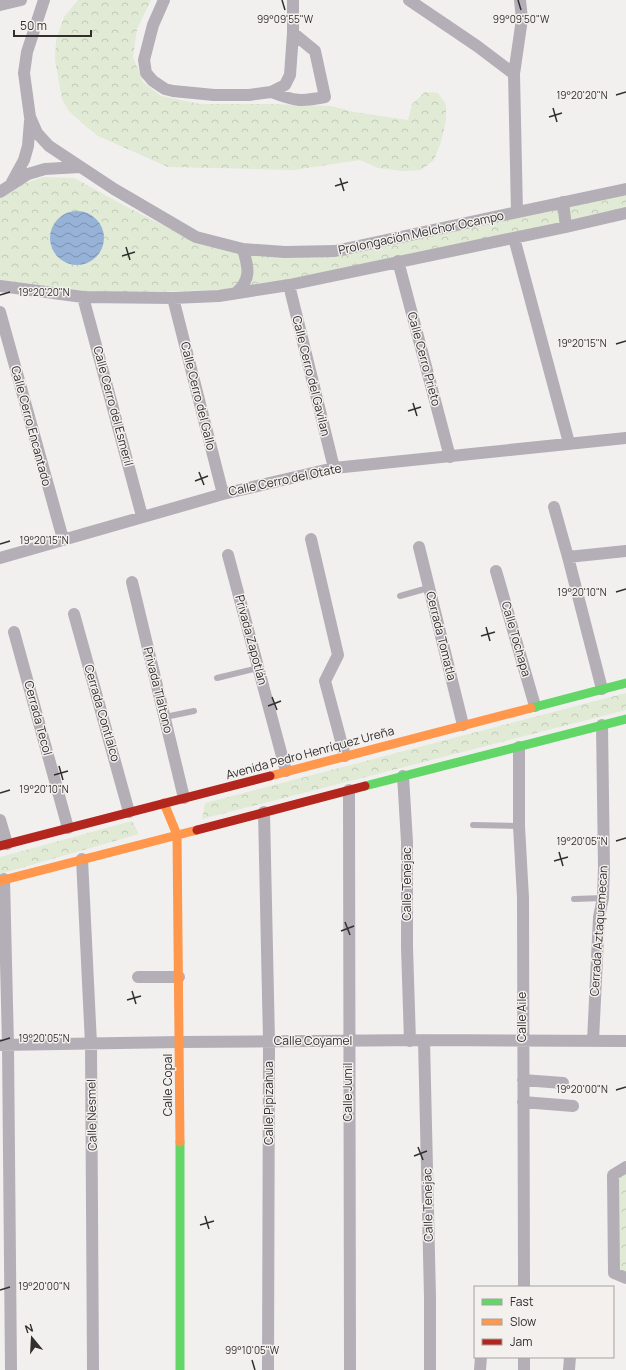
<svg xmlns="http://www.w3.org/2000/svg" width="626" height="1370" font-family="Manrope,sans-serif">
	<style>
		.park { fill: url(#park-crowns) }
		.water { fill: url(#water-waves) }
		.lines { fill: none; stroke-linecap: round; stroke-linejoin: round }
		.lane { stroke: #b4afb7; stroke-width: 6 }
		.street { stroke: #b4afb7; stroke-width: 12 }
		.fast { stroke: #63d668; stroke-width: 9 }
		.slow { stroke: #ff974d; stroke-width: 9 }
		.jam { stroke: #b3261e; stroke-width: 9 }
		.ticks { fill: none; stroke: #31302f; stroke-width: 1.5 }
		.labels { text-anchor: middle; stroke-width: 3; stroke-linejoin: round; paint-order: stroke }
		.street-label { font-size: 12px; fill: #31302f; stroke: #f3f0ee }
		.ticks-label { font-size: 10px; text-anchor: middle; fill: #31302f; stroke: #f3f0ee; stroke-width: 3; stroke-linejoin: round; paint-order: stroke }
	</style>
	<defs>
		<pattern id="park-crowns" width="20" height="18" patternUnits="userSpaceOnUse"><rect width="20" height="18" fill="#e0ead5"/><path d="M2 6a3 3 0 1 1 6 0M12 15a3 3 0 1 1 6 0" fill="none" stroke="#c1c9b7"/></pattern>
		<pattern id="water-waves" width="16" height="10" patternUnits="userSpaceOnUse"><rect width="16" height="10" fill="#96b2d6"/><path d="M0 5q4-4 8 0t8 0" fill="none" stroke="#7b91ae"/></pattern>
	</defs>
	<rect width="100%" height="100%" fill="#f2f0ef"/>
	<path class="park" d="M78 0H151L137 29 133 57 143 82 161 96 200 104H269L331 106 354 112 408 120 412 104 425 92 438 93 446 104V120L441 142 434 160 421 170 403 171 378 168 360 160 294 170 168 167 98 136 83 124 68 110 62 99 55 60 56 40 64 17Z
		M43 177 74 178 129 208 196 242 337 254 626 190V210L286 282 223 290 83 293 0 280V199L15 187Z
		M626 693V710L202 819 205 803Z
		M132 821 139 834 0 874V857Z
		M626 1171V1273L619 1269 618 1179Z"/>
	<path class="water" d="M50 238a27 27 0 1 1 54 0a27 27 0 1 1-54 0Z"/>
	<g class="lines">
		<path class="lane" d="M400 596 428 588
			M217 678 258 668
			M165 717 194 711
			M473 825 519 826
			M574 899 603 898"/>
		<path class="street" d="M44 0 27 52 24 73 30 117 37 133 49 146 114 189 196 237 243 249 285 252 335 251 626 189
			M164 0 153 25 144 60 146 73 153 81 165 89 173 91 214 95H249L271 92 285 85 290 75 293 33V0
			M409 0 477 46 514 74
			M0 5 21 0
			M271 92C295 101 300 102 325 97L315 51 293 33
			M12 182 24 160 28 146 30 121
			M0 192 28 174 45 169 80 167
			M563 202 566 227
			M517 212 514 74 522 19 520 0
			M514 238 569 443
			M398 261 450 457
			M289 285 334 468
			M0 286 83 297 173 298 219 296 289 285 566 227 626 213
			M237 292C252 278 248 267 243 249
			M83 297 142 516
			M173 298 223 494
			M0 312 63 539
			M554 507 568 557 602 689
			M311 539 338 655 325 681 345 756
			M419 547 463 725
			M228 555 286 771
			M568 557 626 551
			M0 558 223 494 334 468 626 438
			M496 571 535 706
			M132 582 184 798
			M74 614 129 812
			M14 632 68 828
			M519 747V826L523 898 524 1287
			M403 776 407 842V947L410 1041
			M349 790 350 1370
			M264 812 269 1041 268 1370
			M0 820 7 844
			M82 859 91 1044 93 1370
			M4 879 8 1045 11 1370
			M138 977H179
			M424 1040 430 1297V1370
			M593 1041 599 917 603 898 604 867 602 725
			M0 1045 180 1042 424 1040 626 1041
			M523 1080 563 1083
			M523 1102 573 1106
			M626 1167 613 1175 614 1273 626 1278
			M524 1357V1370
			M480 1370 481 1357
			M569 1370 570 1357"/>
		<path class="fast" d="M531 708 626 683
			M365 786 626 719
			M180 1142V1370"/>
		<path class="slow" d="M270 776 531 708
			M164 803 177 835 180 1142
			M0 881 197 830"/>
		<path class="jam" d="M197 830 365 786
			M0 846 270 776"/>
	</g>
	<path class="ticks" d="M282 0 285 10M518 0 521 10M616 95 626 92M553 108 557 122M549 117 562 113M340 178 344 191M335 186 348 182M126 247 130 260M122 256 135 252M0 295 10 292M616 344 626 341M413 403 417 416M408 411 421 407M199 472 204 485M195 481 208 476M0 544 10 541M616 592 626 589M486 627 490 641M481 636 495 632M272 697 277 710M268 706 281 701M59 766 63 780M54 775 68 771M0 793 10 790M616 841 626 838M559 852 563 866M554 861 568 857M345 922 350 935M341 931 354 926M132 991 136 1004M127 1000 141 996M0 1041 10 1038M616 1090 626 1087M418 1147 423 1160M414 1156 427 1151M205 1216 209 1229M200 1225 214 1221M0 1290 10 1287M252 1360 255 1370"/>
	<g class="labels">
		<g class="street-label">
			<text transform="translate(421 233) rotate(-12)" y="4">Prolongación Melchor Ocampo</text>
			<text transform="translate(424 359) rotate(75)" y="4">Calle Cerro Prieto</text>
			<text transform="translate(311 376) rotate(76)" y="4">Calle Cerro del Gavilan</text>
			<text transform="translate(198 396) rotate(76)" y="4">Calle Cerro del Gallo</text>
			<text transform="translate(113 406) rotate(75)" y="4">Calle Cerro del Esmeril</text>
			<text transform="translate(31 426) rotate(75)" y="4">Calle Cerro Encantado</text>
			<text transform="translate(285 480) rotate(-12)" y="4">Calle Cerro del Otate</text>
			<text transform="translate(441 636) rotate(76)" y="4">Cerrada Tomatla</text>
			<text transform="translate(516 639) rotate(74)" y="4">Calle Tochapa</text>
			<text transform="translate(251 640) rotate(75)" y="4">Privada Zapotlán</text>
			<text transform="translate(158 690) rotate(76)" y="4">Privada Tlaltono</text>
			<text transform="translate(102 713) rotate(74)" y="4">Cerrada Contlalco</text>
			<text transform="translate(38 718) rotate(75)" y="4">Cerrada Tecol</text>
			<text transform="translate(310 753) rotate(-15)" y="4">Avenida Pedro Henríquez Ureña</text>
			<text transform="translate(407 884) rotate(-90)" y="4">Calle Tenejac</text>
			<text transform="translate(599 931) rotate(-86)" y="4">Cerrada Aztaquemecan</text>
			<text transform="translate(522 1017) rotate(-90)" y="4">Calle Aile</text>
			<text x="313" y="1045">Calle Coyamel</text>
			<text transform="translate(168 1085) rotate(-90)" y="4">Calle Copal</text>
			<text transform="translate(348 1092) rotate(-90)" y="4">Calle Jumil</text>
			<text transform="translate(269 1103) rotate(-90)" y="4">Calle Pipizahua</text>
			<text transform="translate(92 1115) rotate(-91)" y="4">Calle Nesmel</text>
			<text transform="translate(428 1205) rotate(-91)" y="4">Calle Tenejac</text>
		</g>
	</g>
	<g class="ticks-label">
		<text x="285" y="23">99°09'55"W</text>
		<text x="521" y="23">99°09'50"W</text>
		<text x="582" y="99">19°20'20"N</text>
		<text x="44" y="296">19°20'20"N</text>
		<text x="582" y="347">19°20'15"N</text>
		<text x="44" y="544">19°20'15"N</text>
		<text x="582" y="596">19°20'10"N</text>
		<text x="44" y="793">19°20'10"N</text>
		<text x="582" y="845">19°20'05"N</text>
		<text x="44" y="1042">19°20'05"N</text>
		<text x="582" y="1093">19°20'00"N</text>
		<text x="44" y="1290">19°20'00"N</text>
		<text x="252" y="1354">99°10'05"W</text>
	</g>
	<rect x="474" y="1286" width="140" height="72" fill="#f3f0ee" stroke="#a5a3a2"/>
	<rect x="482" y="1299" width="20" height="6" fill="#63d668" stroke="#a5a3a2"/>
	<text x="510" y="1306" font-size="12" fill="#31302f">Fast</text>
	<rect x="482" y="1319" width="20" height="6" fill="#ff974d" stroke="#a5a3a2"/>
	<text x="510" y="1326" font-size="12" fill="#31302f">Slow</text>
	<rect x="482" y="1339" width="20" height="6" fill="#b3261e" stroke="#a5a3a2"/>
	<text x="510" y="1346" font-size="12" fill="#31302f">Jam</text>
	<g transform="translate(32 1338) rotate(342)" stroke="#f3f0ee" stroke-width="3" paint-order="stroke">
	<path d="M0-3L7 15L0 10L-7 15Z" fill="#31302f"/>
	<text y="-6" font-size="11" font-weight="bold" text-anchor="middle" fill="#31302f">N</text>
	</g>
	<path d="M14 30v6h77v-6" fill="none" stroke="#31302f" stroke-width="2"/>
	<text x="20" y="30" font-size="12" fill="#31302f" stroke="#f3f0ee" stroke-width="3" paint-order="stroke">50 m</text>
</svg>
